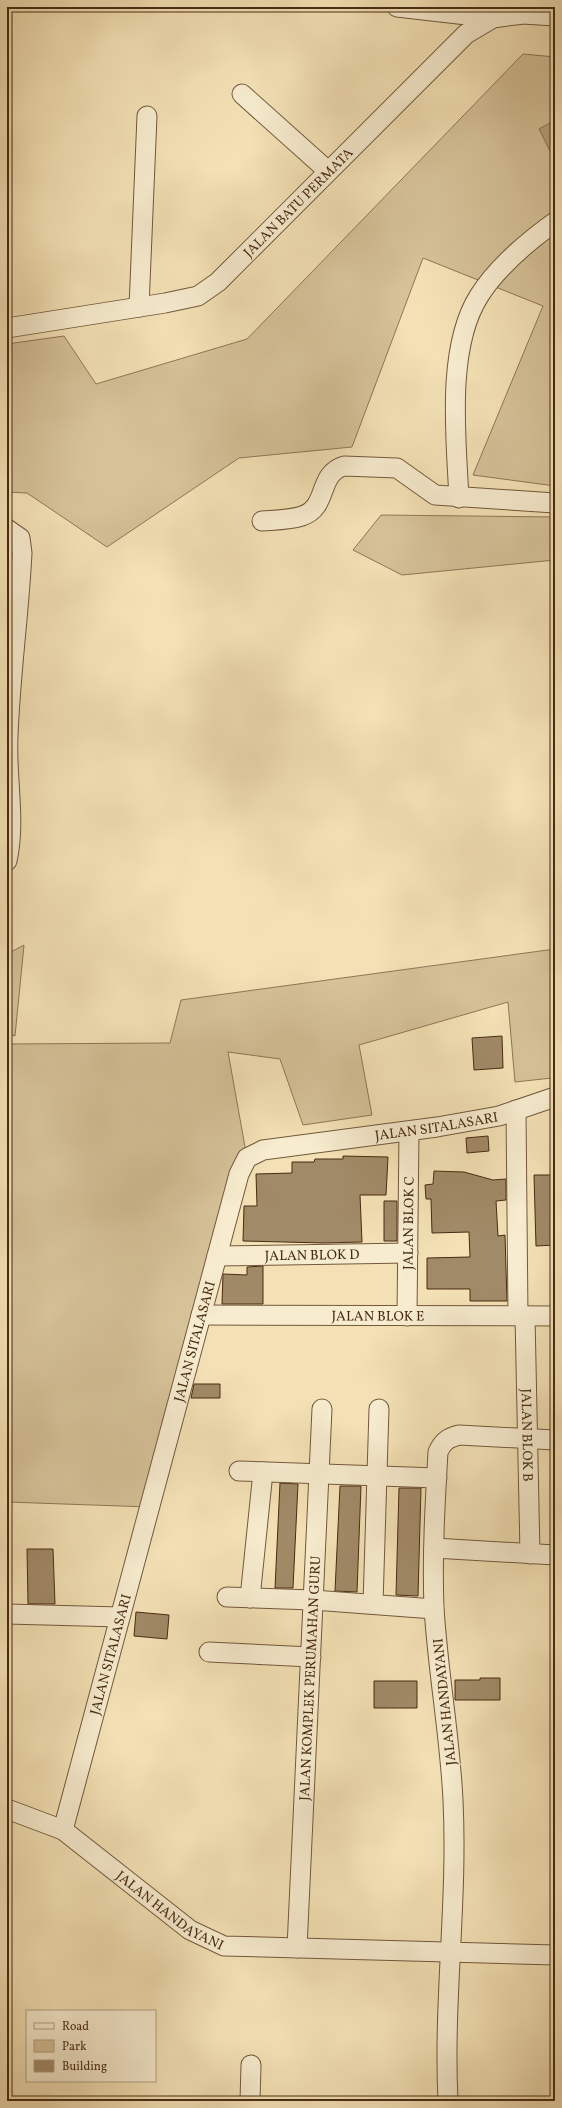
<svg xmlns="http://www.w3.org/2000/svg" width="562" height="2108" font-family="Vollkorn,serif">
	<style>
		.green { fill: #d6c299; stroke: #8f7656 }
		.water { fill: #b9a37e; stroke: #8c7353 }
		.building { fill: #a18a67; stroke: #482b13 }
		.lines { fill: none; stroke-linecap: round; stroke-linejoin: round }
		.minor-casing { stroke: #73583c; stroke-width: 21 }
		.minor { stroke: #f7eccf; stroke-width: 19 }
		.labels { text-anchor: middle; stroke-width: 3; stroke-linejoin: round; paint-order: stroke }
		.street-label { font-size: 14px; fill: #482b13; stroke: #f7eccf }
	</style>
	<rect width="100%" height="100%" fill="#f3e1b5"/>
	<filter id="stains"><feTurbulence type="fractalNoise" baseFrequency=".005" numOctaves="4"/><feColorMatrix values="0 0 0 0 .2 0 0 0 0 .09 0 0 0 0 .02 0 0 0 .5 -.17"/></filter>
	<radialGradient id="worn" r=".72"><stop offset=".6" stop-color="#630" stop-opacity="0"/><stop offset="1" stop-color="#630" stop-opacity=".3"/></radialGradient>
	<path class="green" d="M523 54 555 57V486L473 475 543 306 423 258 352 447 239 458 107 547 27 493 7 492V344L64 336 96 384 247 339Z
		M381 515 555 517V560L402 575 353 550Z
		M24 945 15 1036 7 1033V954Z
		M555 949V1024L552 1078 515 1082 508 1002 359 1045 372 1115 303 1125 280 1059 228 1052 247 1158 149 1507 7 1502V1044L170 1043 181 1000Z"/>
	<path class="water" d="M555 120V161L539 129Z"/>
	<path class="building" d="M502 1036 503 1068 474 1070 472 1038Z
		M488 1136 489 1151 467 1153 466 1138Z
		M343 1156 388 1157 386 1195H360L362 1242 324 1243 243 1241 244 1206H257L256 1174 292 1173V1162H314L315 1159H343Z
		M434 1171 464 1172 493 1180 506 1179V1200L496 1201 498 1236 505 1235 507 1301H470V1289H427V1258L470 1257 469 1232 432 1233 431 1199H426L425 1185 433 1184Z
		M534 1175H555V1245L536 1246Z
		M384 1201H397V1241H384Z
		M263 1266V1304H222L223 1274 247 1275V1267Z
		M194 1384H220V1398H191Z
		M280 1483 298 1484 293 1588H275Z
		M340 1486H361L357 1592 335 1591Z
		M399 1488H421L418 1596 396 1595Z
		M27 1549H53L55 1604H28Z
		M136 1612 169 1615 167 1639 134 1636Z
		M480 1678H500V1700H455V1680H480Z
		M374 1681H417V1708H374Z"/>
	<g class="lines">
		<defs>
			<g id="minor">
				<path d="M397 7 493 18"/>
				<path d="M242 94 328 171"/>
				<path d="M139 307 147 116"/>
				<path id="s1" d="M7 328 165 303 198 296 218 282 466 34 493 18 523 14 555 16"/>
				<path d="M459 498C456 438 446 348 479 296 498 266 527 242 555 222"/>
				<path d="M262 521C275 520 290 520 302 516 329 507 317 474 344 466L397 468 435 495 555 503"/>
				<path d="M7 529 20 538 22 553C19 614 10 676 8 737 6 779 16 820 7 861"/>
				<path d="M516 1110 518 1316"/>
				<path id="s2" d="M217 1256 408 1253"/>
				<path id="s3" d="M201 1315 555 1316"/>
				<path id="s4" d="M407 1316 409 1131"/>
				<path id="s5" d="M525 1316 530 1554"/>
				<path d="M239 1471 437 1478"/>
				<path d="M434 1548 555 1555"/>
				<path d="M227 1597 313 1600 434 1609"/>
				<path d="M250 1598 263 1472"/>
				<path d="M373 1604 379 1409"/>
				<path d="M7 1614 120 1617"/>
				<path d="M209 1652 311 1657"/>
				<path id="s6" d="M7 1809 63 1830 190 1930 224 1946 555 1955"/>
				<path id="s7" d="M63 1830 239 1174 247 1158 263 1150 437 1127 499 1116 555 1097"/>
				<path id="s8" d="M297 1948 322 1409"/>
				<path d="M250 2101 251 2065"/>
				<path d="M448 2101C443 2001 458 1901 453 1800 450 1736 438 1673 434 1608 432 1556 435 1504 438 1452 443 1441 448 1438 459 1435L555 1440"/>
			</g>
		</defs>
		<use href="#minor" class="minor-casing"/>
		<use href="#minor" class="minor"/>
	</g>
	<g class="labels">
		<g class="street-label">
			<text dy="5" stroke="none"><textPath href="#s1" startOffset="331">JALAN BATU PERMATA</textPath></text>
			<text dy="5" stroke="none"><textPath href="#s7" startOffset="890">JALAN SITALASARI</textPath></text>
			<text dy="5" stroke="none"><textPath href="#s4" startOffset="93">JALAN BLOK C</textPath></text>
			<text dy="5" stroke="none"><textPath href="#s2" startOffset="95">JALAN BLOK D</textPath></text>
			<text dy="5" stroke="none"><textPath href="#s3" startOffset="177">JALAN BLOK E</textPath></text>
			<text dy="5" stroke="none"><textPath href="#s7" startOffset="506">JALAN SITALASARI</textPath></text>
			<text dy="5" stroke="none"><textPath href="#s5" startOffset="119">JALAN BLOK B</textPath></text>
			<text dy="5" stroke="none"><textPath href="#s7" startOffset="182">JALAN SITALASARI</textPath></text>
			<text dy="5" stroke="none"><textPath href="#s8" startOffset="270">JALAN KOMPLEK PERUMAHAN GURU</textPath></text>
			<text transform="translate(444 1702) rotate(-96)" y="5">JALAN HANDAYANI</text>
			<text dy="5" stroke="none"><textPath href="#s6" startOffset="194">JALAN HANDAYANI</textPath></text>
		</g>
	</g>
	<rect width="562" height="2108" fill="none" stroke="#f3e1b5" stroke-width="24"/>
	<rect x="8" y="8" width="546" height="2092" fill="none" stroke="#482b13" stroke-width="2"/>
	<rect x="12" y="12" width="538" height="2084" fill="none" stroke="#482b13"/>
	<rect x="26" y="2010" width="130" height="72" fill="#f7eccf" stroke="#b19f84"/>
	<rect x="34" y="2023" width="20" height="6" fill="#f7eccf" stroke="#b19f84"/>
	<text x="62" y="2030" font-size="12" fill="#482b13">Road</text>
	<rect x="34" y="2040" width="20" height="12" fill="#d6c299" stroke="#b19f84"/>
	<text x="62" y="2050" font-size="12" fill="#482b13">Park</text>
	<rect x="34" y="2060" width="20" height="12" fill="#a18a67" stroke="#b19f84"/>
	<text x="62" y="2070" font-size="12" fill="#482b13">Building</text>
	<rect width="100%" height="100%" filter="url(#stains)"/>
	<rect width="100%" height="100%" fill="url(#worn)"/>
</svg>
